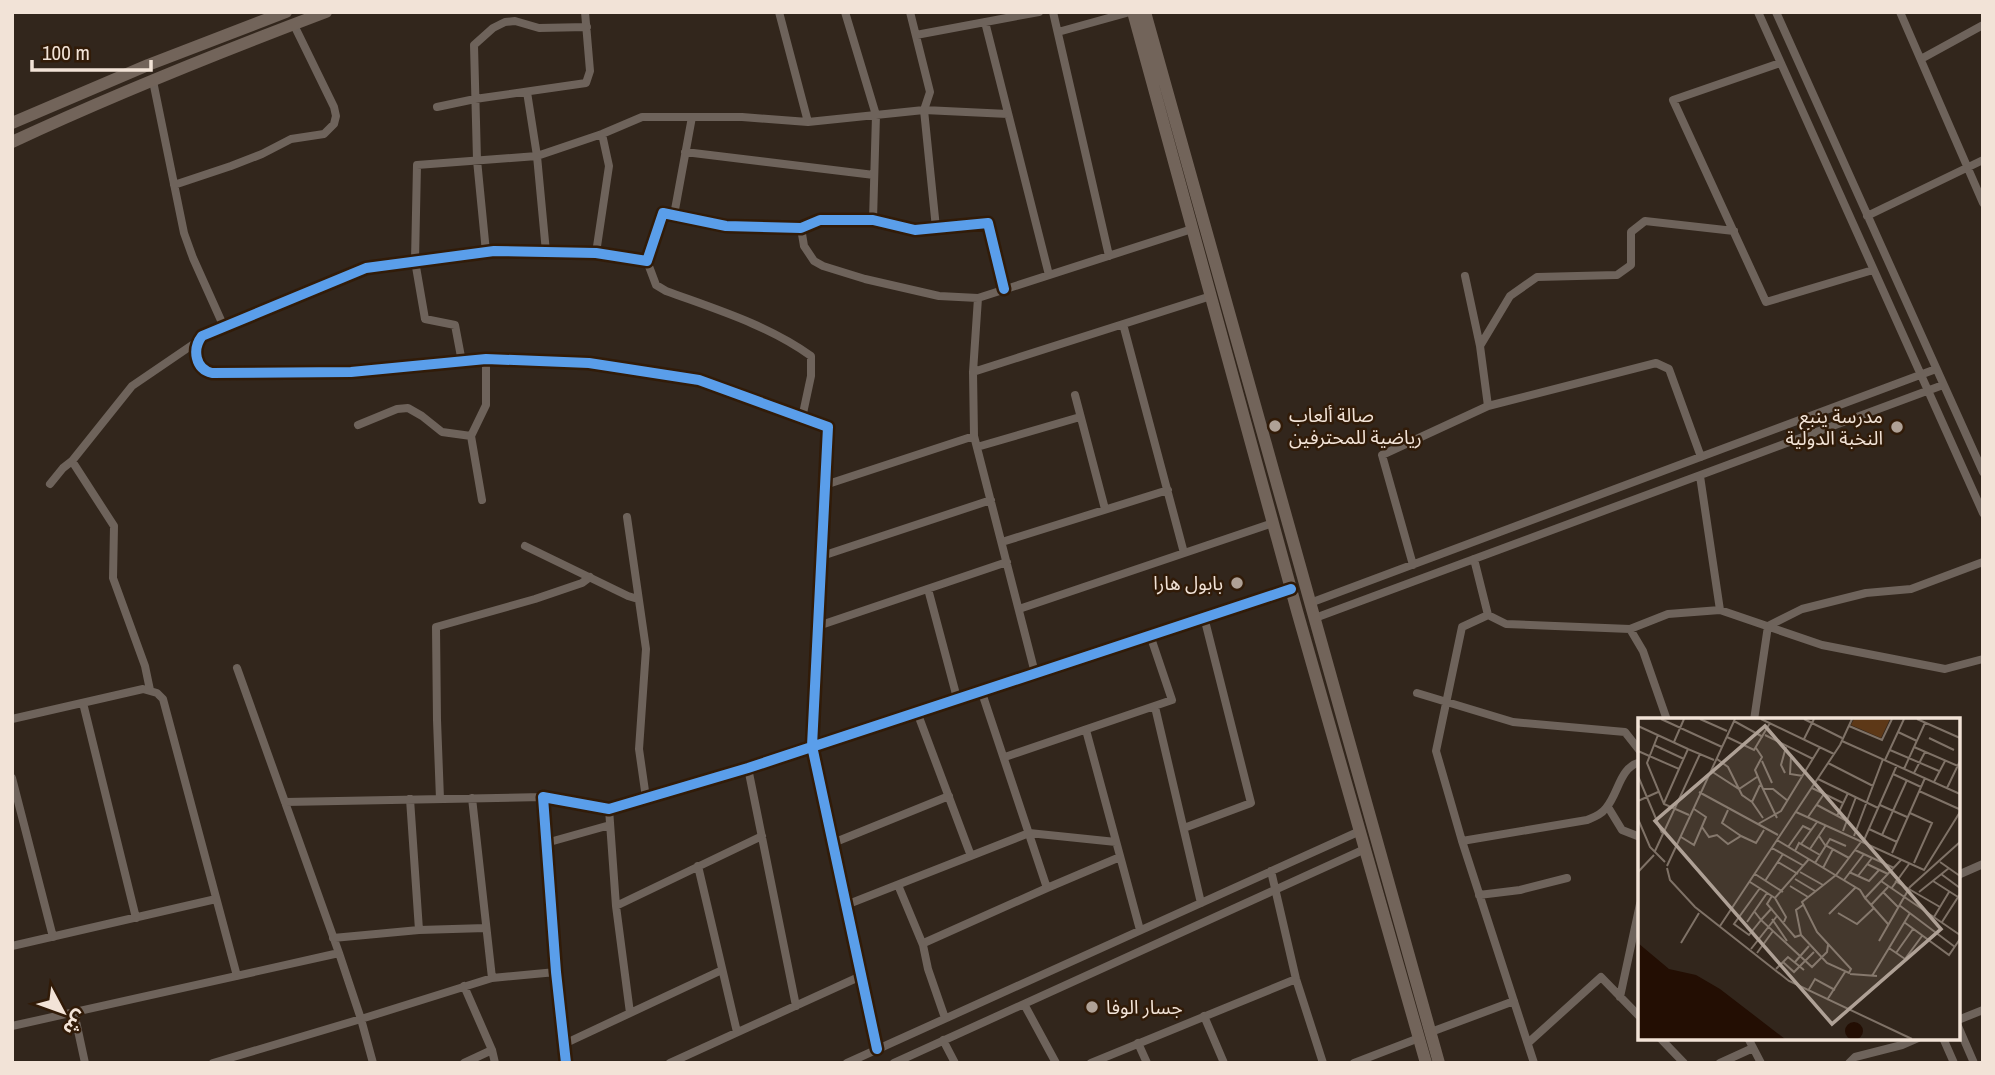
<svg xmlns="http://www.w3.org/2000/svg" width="1995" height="1075" font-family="'Archivo Narrow','Noto Sans Arabic',sans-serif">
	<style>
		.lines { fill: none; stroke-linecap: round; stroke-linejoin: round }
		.minor { stroke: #6e635b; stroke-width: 8 }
		.secondary { stroke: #72645a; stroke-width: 12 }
		.cycleway-casing { stroke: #311b08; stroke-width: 15 }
		.cycleway { stroke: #5a9eea; stroke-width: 10 }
		.poi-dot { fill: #afa196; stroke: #311b08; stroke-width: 2.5 }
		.labels { text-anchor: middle; stroke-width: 5; stroke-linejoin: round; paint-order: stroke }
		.poi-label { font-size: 19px; fill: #f2e3d7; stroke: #311b08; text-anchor: start }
		.inset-road { fill: none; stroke: #7f7267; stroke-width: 2 }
		.view { fill: #afa196; fill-opacity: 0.15; stroke: #afa196; stroke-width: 3.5 }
		.inset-edge { fill: none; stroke: #f2e3d7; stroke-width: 3.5 }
	</style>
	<rect width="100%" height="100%" fill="#32261c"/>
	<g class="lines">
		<path class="minor" d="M779 12 808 122
			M845 12 876 115 873 220
			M910 12 930 92 924 110 1008 114
			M1053 12 1109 256
			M1758 12 1983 513
			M1776 12 1983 472
			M1900 12 1983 203
			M985 22 1049 275
			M1058 32 1130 12
			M916 35 1039 12
			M1921 59 1983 25
			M1780 63 1673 100 1766 302 1873 270
			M153 81 184 233 193 258 224 327
			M527 92 537 156 546 252
			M437 107 475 99 586 83 590 71 585 12
			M685 152 874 175
			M174 185 231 166 262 154 291 139 324 134 334 124 336 116 334 107 294 25
			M674 215 692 117
			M1867 216 1983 160
			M801 228 804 246 814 261 823 266 865 279 939 296 978 298
			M486 252 477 160 474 45 493 28 505 22 515 21 539 28 587 27
			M596 253 609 166 602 134
			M647 261 656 285 666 291C715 309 768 325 811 356V376L802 418
			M1465 276 1480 346
			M1123 324 1184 553
			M462 362 455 325 425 319 415 261 417 165 537 156 602 134 642 117H742L808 122 924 110 936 228
			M973 372 1211 296
			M1075 395 1105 509
			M1488 406 1656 363 1669 369 1701 457
			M358 425 397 409 408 408 422 416 442 432 471 436
			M977 447 1080 417
			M72 461 114 526 113 578 145 666 150 690
			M1700 476 1720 610
			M50 484 63 468 72 461 132 386 198 341
			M825 485 974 436
			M482 500 471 436 486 405V359
			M627 517 646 649 639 749 646 798
			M1002 542 1168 490
			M525 546 628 596 638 599
			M822 556 991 500
			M1474 559 1488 615 1462 627 1436 751 1462 841 1534 1063
			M1413 565 1382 455 1488 406 1480 346 1510 296 1537 277 1617 275 1631 265V232L1645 221 1734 231
			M928 589 957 698
			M1310 603 1936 369
			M1019 609 1273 523
			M1488 615 1506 624 1630 629 1643 651 1667 720
			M1315 618 1943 385
			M818 626 1007 562
			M1630 629 1668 614 1720 610 1822 645 1945 669 1983 659
			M237 668 339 953 361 1019 373 1063
			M1035 673 974 436 973 372 978 298 1192 229
			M1417 693 1513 722 1625 732 1640 751
			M83 703 136 918
			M1155 707 1201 903
			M917 712 971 856
			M12 719 143 689 157 693 163 699 237 976
			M1754 720 1768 626 1802 609 1866 593 1911 589 1983 562
			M1086 730 1140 930
			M1005 757 1172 700 1150 635
			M748 768 796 1006
			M12 778 53 937
			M472 798 492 978
			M410 799 419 930
			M440 799 437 720 436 627 535 599 582 583 590 577
			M285 802 543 797
			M1608 807 1622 830 1640 837
			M609 809 616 906
			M1184 828 1251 803 1204 617
			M1462 841 1587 820C1594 817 1601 815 1606 808 1619 793 1619 768 1640 762
			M546 843 610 825
			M833 843 949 796
			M698 866 737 1032
			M1271 871 1296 979 1323 1063
			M1958 875 1983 864
			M898 885 923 945 928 969 945 1018
			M1047 888 1120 857
			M1479 895 1520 890 1567 878
			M846 905 1029 833 1116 842
			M333 938 419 930 486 928
			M926 942 1047 888 981 690
			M12 946 216 899
			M464 986 492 1050 495 1063
			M1620 997 1640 904
			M1024 1004 1056 1063
			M74 1012 85 1063
			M630 1013 616 906 762 836
			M1204 1016 1224 1063
			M1958 1020 1983 1010
			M12 1026 339 953
			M1958 1026 1974 1063
			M1431 1032 1514 1001
			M1660 1038 1684 1063
			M1748 1038 1761 1063
			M1943 1038 1954 1063
			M943 1040 955 1063
			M1138 1043 1147 1063
			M1528 1043 1601 977 1640 1017
			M564 1044 722 970
			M877 1049 812 746 828 427 699 380 589 363 486 359 351 372 212 373C195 369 192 349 202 336L366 268 494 251 596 253 647 261 663 213 726 226 801 228 820 220H873L915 230 988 223 1004 289
			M213 1063 361 1019 492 978 556 972
			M464 1063 492 1050
			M566 1063 556 972 543 797 609 809 748 768 1291 589
			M670 1063 861 976
			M847 1063 1360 831
			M894 1063 1365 849
			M1091 1063 1296 979
			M1354 1063 1419 1038
			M1720 1063 1753 1048
			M1849 1063 1855 1057 1902 1045 1918 1038"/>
		<path class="secondary" d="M1133 12 1297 611 1426 1063
			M1145 12 1439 1063
			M12 123 148 65 286 12
			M12 142C115 94 220 52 326 12"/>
		<defs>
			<path id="cycleway" d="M877 1049 812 746 828 427 699 380 589 363 486 359 351 372 212 373C195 369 192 349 202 336L366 268 494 251 596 253 647 261 663 213 726 226 801 228 820 220H873L915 230 988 223 1004 289
				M566 1063 556 972 543 797 609 809 748 768 1291 589"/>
		</defs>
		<use href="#cycleway" class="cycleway-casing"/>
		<use href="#cycleway" class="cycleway"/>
	</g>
	<g class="poi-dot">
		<circle cx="1275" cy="426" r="7"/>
		<circle cx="1897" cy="427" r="7"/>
		<circle cx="1237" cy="583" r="7"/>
		<circle cx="1092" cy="1007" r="7"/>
	</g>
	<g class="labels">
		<g class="poi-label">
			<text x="1289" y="422">صالة ألعاب<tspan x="1289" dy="22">رياضية للمحترفين</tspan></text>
			<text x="1883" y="423" text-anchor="end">مدرسة ينبع<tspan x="1883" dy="22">النخبة الدولية</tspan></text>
			<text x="1223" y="590" text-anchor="end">بابول هارا</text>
			<text x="1106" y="1014">جسار الوفا</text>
		</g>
	</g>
	<g transform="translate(1638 718)">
		<rect width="322" height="322" fill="#32261c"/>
		<path d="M216 1H252L243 20 213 7Z" fill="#5d3817"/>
		<path d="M0 225 31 251 58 257 82 271 147 321H0ZM207 313a9 9 0 1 1 18 0a9 9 0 1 1-18 0Z" fill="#230e03"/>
		<path class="inset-road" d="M23 1 84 29M62 1 89 13M123 1 196 36M166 1 204 20M279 1 322 20M96 3 125 19M0 8 50 31M211 8 244 22 254 1M260 14 279 23M20 17 9 45 26 86 51 97M127 17 175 41M89 19 116 32 132 5M291 20 316 32M166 21 176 1M204 23 322 76M36 24 46 1M16 27 46 41M276 29 320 48M118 30 124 39 117 52 125 71M252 32 301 53M0 33 41 51 50 31 76 42M153 38 152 56 165 58M79 41 90 49 104 77 114 84M247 42 266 1M124 43 134 65M190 45 235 68M266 51 287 5M73 53 101 71 119 59M147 55 143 47 148 29M276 55 287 34M255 56 283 69M0 58 24 115M180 61 240 90M296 64 307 43M122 67 114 84 125 100M174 70 205 85M309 70 322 43M281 73 321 91M61 74 140 117M0 83 20 74M26 85 41 51M179 87 209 103M242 87 269 99M90 92 84 105 103 118M158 94 286 152 322 94M272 95 294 105 276 145M199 98 210 75M170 99 186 76M139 100 125 71H135L150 83M0 101 12 129 27 144M120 106 143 93 182 29M64 109 71 119 79 117 90 126 103 118 118 125 126 112M231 111 259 124M205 113 218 79M244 117 269 62M181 118 187 127 211 140M216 118 245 41M43 119 56 127 68 99 56 91M139 122 222 172 227 180 263 142M226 122 259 47M163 126 179 104M150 129 165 108 173 112M134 130 166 148M172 131 188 107M217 132 256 150M17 133 62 36M157 133 161 125 182 137M254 135 287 60M140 144 160 156M302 144 322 158M177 145 192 121 208 128M229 146 250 156M29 148 97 1M29 150 32 162 57 189 151 263 274 321M185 150 195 131M0 154 16 137M162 154 185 167M211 154 231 163 241 152M117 156 145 174M303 156 322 170M220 158 234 140M157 161 177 173M206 162 226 136M127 163 145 136M243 163 322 217M257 163 302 189M295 163 320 179M112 164 137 180 171 141M152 168 170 179M253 171 271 146M245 174 260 189M281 174 311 150M134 178 129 186 157 219 163 217 189 245 211 255 213 251 179 214 164 184 198 157 223 124M137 180 148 199 146 204M227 180 250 206M233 187 250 169M261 187 317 229M134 190 123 202 174 249 189 234 190 227M116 193 123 202 111 217 96 206 122 170M200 195 219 206 236 190M272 195 251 230 267 241 284 218M191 196 218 169M296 199 311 174M134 201 149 223M109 204 129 175M266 204 311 237 322 221M304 204 322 176M82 208 202 27 214 1M163 217 158 192 165 187M241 223 272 169 322 124M43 225 61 195M113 231 139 198M119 235 135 213M258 235 275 211M145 244 156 254 176 234M157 244 171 228M138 251 150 239 166 252M212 256 239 258M234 258 251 230M170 273 177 261 197 272M189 282 207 254"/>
		<path class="view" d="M127 8 303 211 194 306 17 103Z"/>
		<rect width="322" height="322" class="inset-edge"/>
	</g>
	<rect width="1995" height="1075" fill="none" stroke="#f2e3d7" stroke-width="28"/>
	<g transform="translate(63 1012) rotate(131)" stroke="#311b08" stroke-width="5" paint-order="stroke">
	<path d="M0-5L12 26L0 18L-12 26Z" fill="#f2e3d7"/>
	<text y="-10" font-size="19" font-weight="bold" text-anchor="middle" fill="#f2e3d7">ش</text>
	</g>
	<path d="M32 60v10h119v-10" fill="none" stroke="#f2e3d7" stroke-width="3.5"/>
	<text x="42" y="60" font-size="21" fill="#f2e3d7" stroke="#311b08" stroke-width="5" paint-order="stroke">100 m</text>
</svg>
